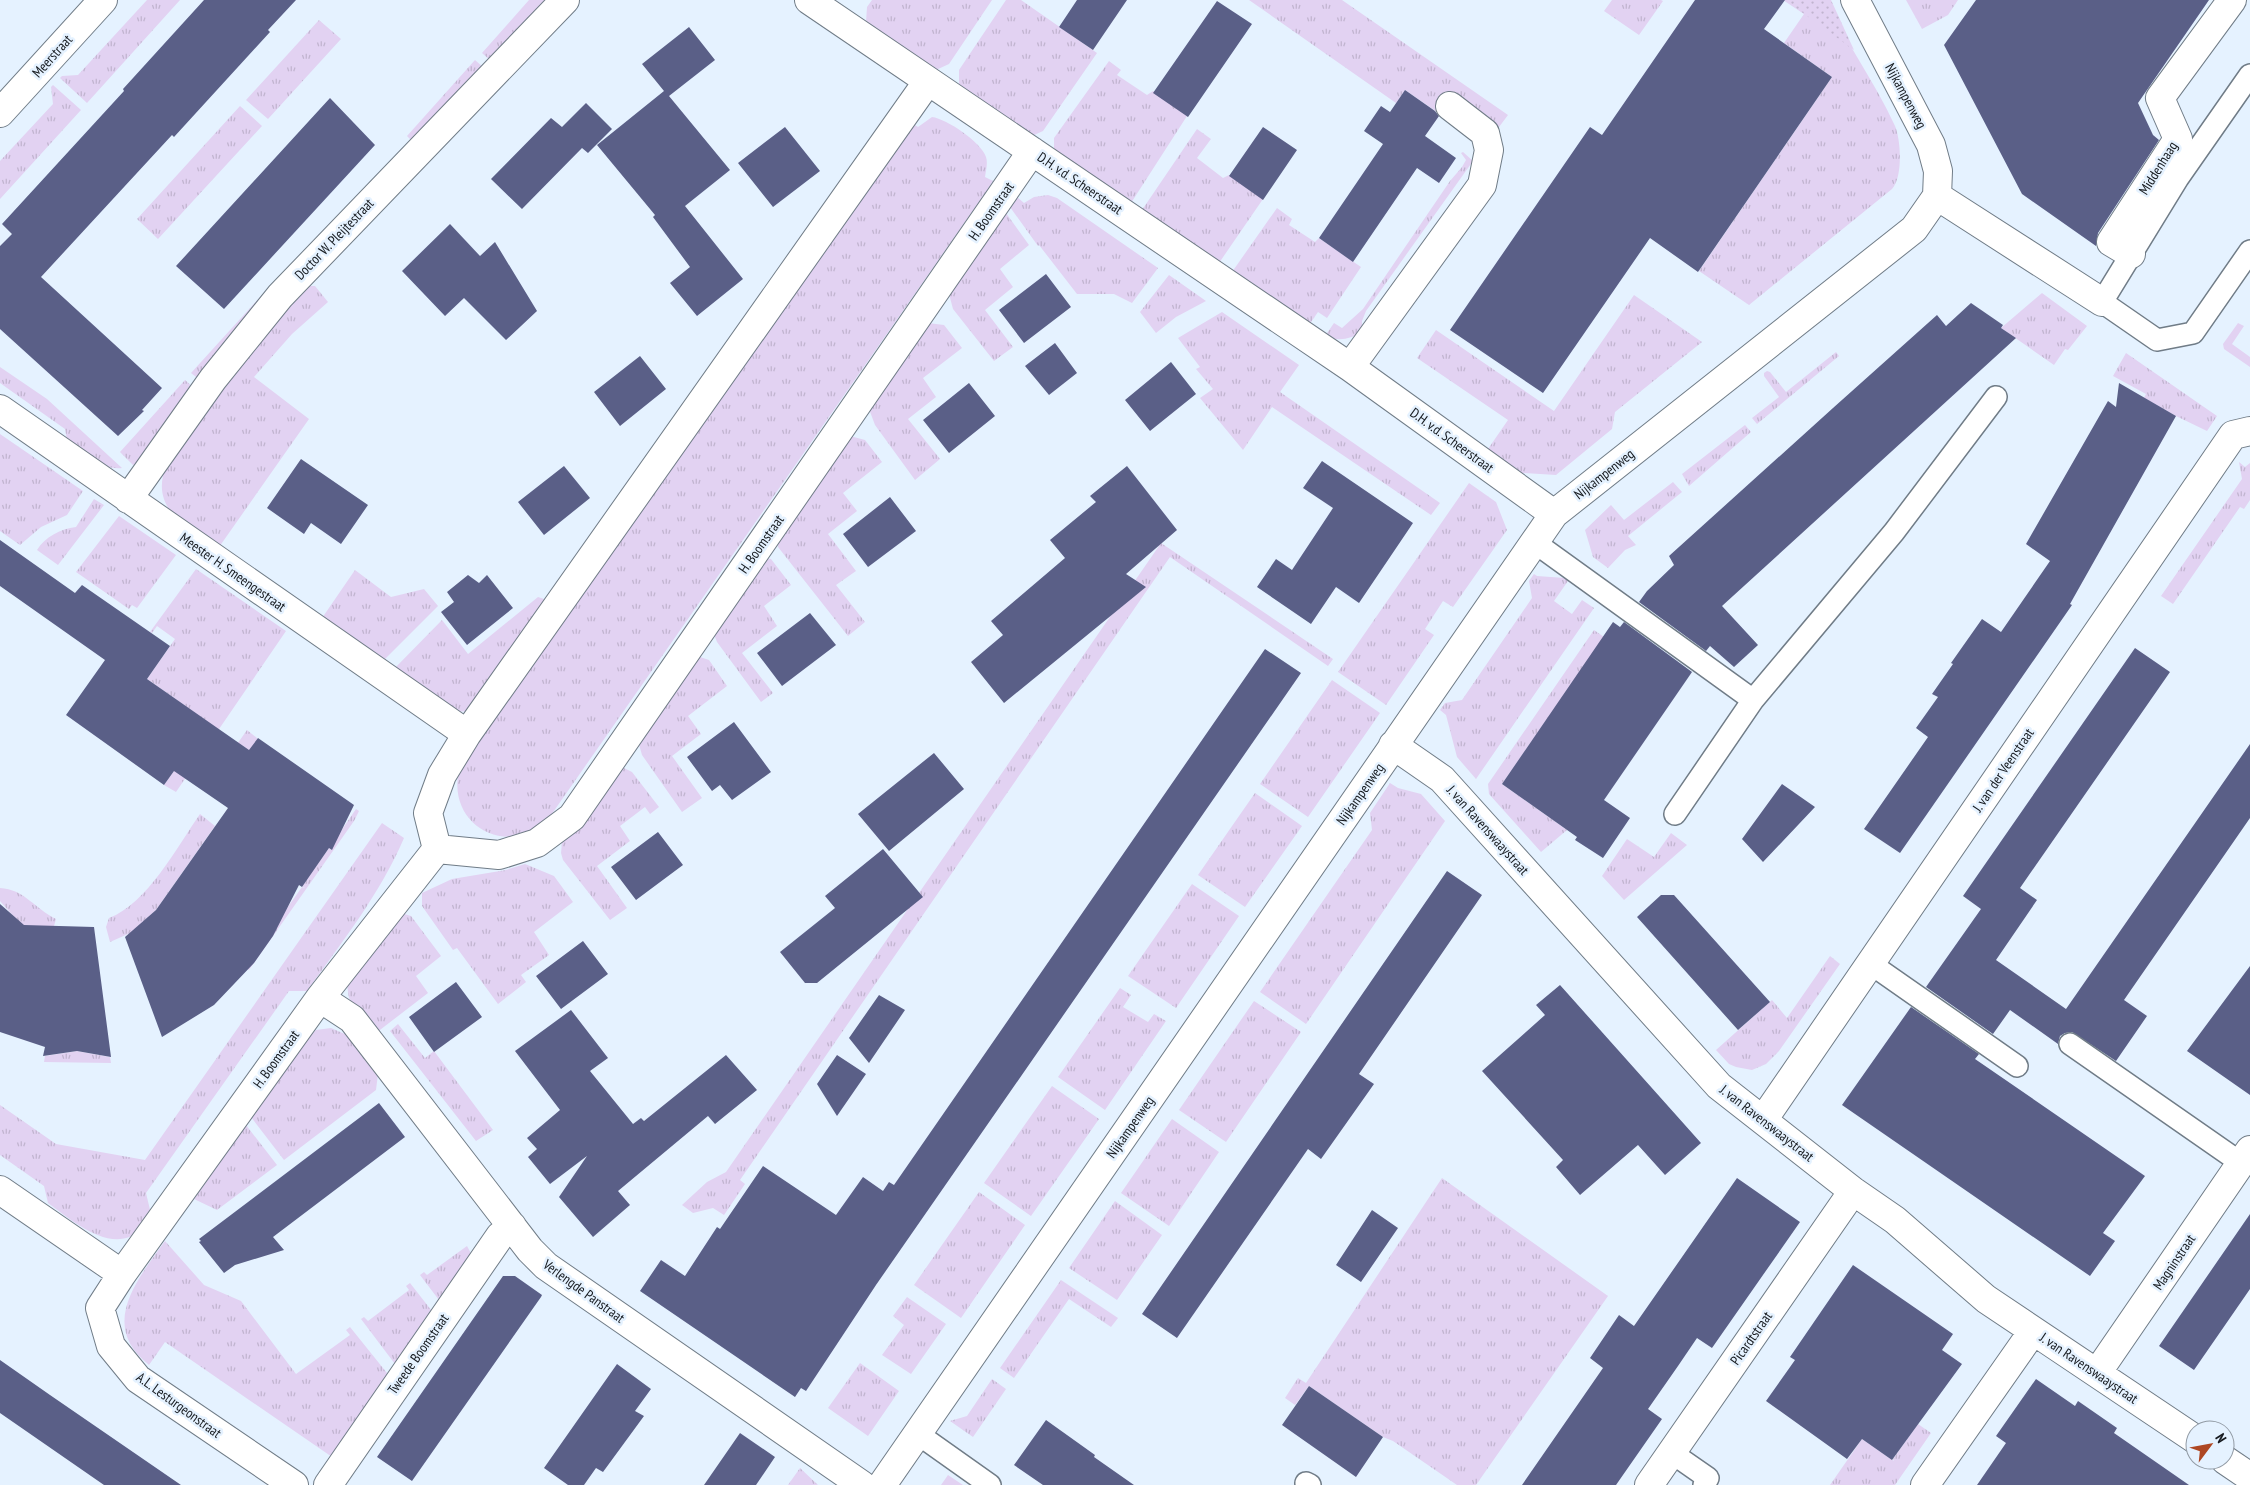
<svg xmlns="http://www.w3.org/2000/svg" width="2250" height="1485" font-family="'PT Sans Narrow',sans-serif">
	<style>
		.grass { fill: url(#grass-tufts) }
		.park { fill: url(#park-dots) }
		.building { fill: #5a5f87 }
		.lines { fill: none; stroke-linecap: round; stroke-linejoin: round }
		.lane-casing { stroke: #707c87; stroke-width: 24 }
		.street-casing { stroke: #707c87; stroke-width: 30 }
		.lane { stroke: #fff; stroke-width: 21 }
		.street { stroke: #fff; stroke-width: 28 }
		.labels { text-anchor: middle; stroke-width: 5; stroke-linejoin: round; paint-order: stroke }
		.street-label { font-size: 14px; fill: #15191e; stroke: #e5f2ff }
	</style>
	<defs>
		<pattern id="grass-tufts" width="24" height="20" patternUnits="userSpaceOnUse" patternTransform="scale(1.25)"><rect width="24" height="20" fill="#e2d2f2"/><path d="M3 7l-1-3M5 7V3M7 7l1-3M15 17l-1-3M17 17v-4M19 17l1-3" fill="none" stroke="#c1b4cf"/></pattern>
		<pattern id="park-dots" width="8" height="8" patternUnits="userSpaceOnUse" patternTransform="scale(1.25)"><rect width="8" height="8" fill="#e2d2f2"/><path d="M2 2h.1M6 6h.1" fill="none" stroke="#c1b4cf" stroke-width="1.8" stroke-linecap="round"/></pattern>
	</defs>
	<rect width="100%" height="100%" fill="#e5f2ff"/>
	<path class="grass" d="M147 0H180L87 103 60 78 62 76 78 75Z
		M529 0H552L491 61 482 53Z
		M872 0H992L949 64 936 70 866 22 867 7Z
		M1006 0H1021L1097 53 1043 131 1032 136 959 86V70Z
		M1249 0H1342L1508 115 1499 127 1456 94 1440 114 1405 90 1396 103Z
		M1612 0H1661L1663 1 1639 35 1604 11Z
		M1783 0H1826C1846 43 1875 82 1895 126 1901 140 1903 177 1892 189L1749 305 1699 271 1832 77 1784 43 1804 14Z
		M1906 0H1958L1948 15 1922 29Z
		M319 20 341 39 268 119 246 100Z
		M475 60 484 68 413 142 407 136Z
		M1109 61 1121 70 1117 75 1147 95 1153 91 1187 116 1131 203 1054 151V138Z
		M53 85 81 110 0 199V161L53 104 51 87Z
		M240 106 262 126 158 239 137 219Z
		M932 117C947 119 981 142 986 157 988 163 986 170 985 177L993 181 988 189 549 818C507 862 441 822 461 764L910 122 918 127Z
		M1197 129 1211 139 1197 158 1223 178 1229 175 1263 199 1219 263 1142 210Z
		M1463 152 1473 161 1366 311 1362 321V332C1350 339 1339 342 1325 336L1334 323 1342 328 1363 309 1450 181 1462 167 1466 160 1461 153Z
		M1048 195 1057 198 1158 268 1132 303 1114 294H1077L1039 245 1038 246 1010 207 1017 197 1024 203 1034 197Z
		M1277 208 1292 219 1289 225 1315 242 1319 238 1361 267 1327 318 1318 312 1309 325 1232 272Z
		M1006 213 1029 245 1000 269 1013 287 985 310 1013 347 994 361 953 309 949 294Z
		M1169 275 1206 301 1176 317 1156 333 1140 312Z
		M305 286H315L328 302 292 334 254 377 309 419 217 550C188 527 149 510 166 466L209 404Z
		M2042 293 2087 326 2068 350 2065 349 2054 365 2001 328Z
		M262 295 266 300 201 381 191 373Z
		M1634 295 1702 342 1615 412 1612 429 1556 475 1522 473 1488 449 1508 420 1417 358 1436 330 1554 411Z
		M1222 312 1299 365 1280 392 1440 503 1431 515 1272 407 1243 450 1200 398 1213 389 1196 369 1200 367 1178 338Z
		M928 323 944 325 962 348 923 378 936 397 908 419 940 459 915 480 875 425 869 409Z
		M2238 323 2244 326 2232 344 2250 357V367L2224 349 2223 344Z
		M1836 352 1839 356 1757 424 1752 418 1779 397 1764 376V373L1767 371 1770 372 1786 392Z
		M2126 353 2217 416 2207 431 2176 416 2144 398 2146 394 2113 376Z
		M0 367 47 399 122 468C101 470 85 456 68 446L65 429 0 383Z
		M185 380 195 389 136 464 133 465 120 452Z
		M1745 425 1751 432 1689 486 1682 474Z
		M0 434 83 491 67 515 41 527 20 545 0 531Z
		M850 436 865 440 882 462 843 493 857 511 828 534 856 571 836 585 865 622 848 636 778 547 777 540Z
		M2239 462 2245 467 2250 463V500L2244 509 2240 507 2173 604 2161 596 2242 479Z
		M1673 482 1682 492 1628 536 1636 545 1625 550 1608 568 1593 557 1585 530 1611 505 1624 520Z
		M1469 483 1496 502 1507 530 1453 607 1443 601 1425 629 1434 635 1386 705 1338 672Z
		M94 499 104 505 58 565 37 550C45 537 60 529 76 527Z
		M119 516 176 555 137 608 132 605 129 609 76 572Z
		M1161 543 1333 659 1328 666 1170 557 740 1180 745 1184 724 1215 713 1208 693 1213 682 1205 707 1182 726 1172Z
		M765 558 771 559 791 585 764 606 777 626 742 653 773 693 761 702 717 642 713 632Z
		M196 569 286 631 176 792 164 785 208 722 147 679 175 639 157 626 152 633 150 632Z
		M355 570 391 597 424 589 438 606 381 663 320 621Z
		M1534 574 1537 576 1565 578 1568 581 1554 601 1572 614 1582 600 1594 608 1476 779 1457 757 1446 715 1440 710 1445 703 1462 700 1532 598 1529 581Z
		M538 597 550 601 470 711 453 712 392 671 442 620 468 654Z
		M1594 630 1604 637 1502 784 1567 830 1541 852 1489 794 1488 784Z
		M697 656 709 660 727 686 688 716 701 734 672 756 702 798 682 812 642 755 638 741Z
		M1332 680 1380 713 1308 817 1260 784Z
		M247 730 257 738 258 741 219 799 205 790Z
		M620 766 632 772 659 807 650 814 645 807 620 826 630 841 597 866 627 908 610 920 563 860 561 853 562 843Z
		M1390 783 1398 788 1421 794 1445 821 1306 1024 1260 992 1372 830 1370 813Z
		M1255 793 1302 826 1245 907 1198 875Z
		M356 809 359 811 354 821 249 970 246 968 275 926 278 927 275 925 302 887 305 888 302 886 329 848 332 850 330 847Z
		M200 814 215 826 156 910 136 928 137 930 110 942 106 927 109 918C147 904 177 847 200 814Z
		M382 823 404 838C380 894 342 942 307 991H289L146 1193 151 1214C148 1218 146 1225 143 1228 113 1258 72 1220 48 1203L44 1186 0 1155V1105L56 1144 145 1160Z
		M1671 833 1687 845 1624 900 1602 876 1627 839 1654 857Z
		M525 864 554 876 573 902 534 932 549 955 521 975 526 982 498 1004 457 948 453 950 422 906V893L452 879 506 870Z
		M1192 884 1239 916 1176 1008 1128 976Z
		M0 888C24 889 35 909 56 919L54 926 23 927 0 901Z
		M398 912 411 916 441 956 416 976 428 993 376 1033 349 998 347 985Z
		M1830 956 1840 964 1779 1051 1766 1064 1752 1070 1736 1067 1729 1064 1716 1050 1772 1000 1787 1018Z
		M1120 988 1131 995 1123 1007 1148 1022 1154 1014 1166 1021 1105 1110 1058 1077Z
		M1254 1001 1301 1032 1226 1142 1179 1110Z
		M398 1024 425 1058 434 1051 493 1130 476 1141 390 1031Z
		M331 1028 347 1035 378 1074 376 1090 284 1160 251 1117 307 1039 316 1030Z
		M77 1051 110 1057 111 1063 44 1062 45 1056Z
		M1052 1086 1099 1119 1031 1216 984 1183Z
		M1172 1119 1219 1152 1169 1226 1121 1193Z
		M246 1125 277 1165 217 1210 194 1199Z
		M1442 1178 1608 1296 1476 1485H1457L1393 1441 1383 1437 1309 1386 1295 1405 1285 1398 1298 1378 1306 1383Z
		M979 1192 1025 1225 961 1318 914 1285Z
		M1115 1201 1162 1235 1117 1300 1069 1268Z
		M165 1241 204 1285 241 1301 296 1374 350 1335 346 1330 350 1327 391 1378 335 1459 165 1342 149 1365C98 1325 138 1279 165 1241Z
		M467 1246 474 1259 442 1304 420 1275 424 1272 427 1275Z
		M1061 1280 1118 1318 1111 1327 1069 1299 1014 1378 1000 1368Z
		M410 1283 435 1315 398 1368 361 1319 364 1317 368 1321 409 1290 406 1286Z
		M907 1297 946 1324 911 1374 882 1355 904 1325 893 1316Z
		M860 1363 899 1391 868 1436 828 1408Z
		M992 1379 1006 1389 973 1437 950 1421 967 1416Z
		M1918 1424 1931 1433 1895 1485H1830L1862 1439 1894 1461 1893 1459Z
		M800 1468 818 1485H788Z
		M948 1475 963 1485H941Z"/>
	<path class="park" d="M1785 0H1831L1854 50Z"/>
	<path class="building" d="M204 0H296L268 30 270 32 174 137 172 135 41 277 162 388 142 410 144 411 118 436 0 329V246L12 234 2 224 124 91 123 89Z
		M1077 0H1127L1093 50 1059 27Z
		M1695 0H1785L1764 29 1832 77 1698 272 1650 238 1543 393 1450 330 1590 127 1602 135Z
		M1976 0H2209L2138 103 2153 135 2159 140 2098 233 2096 246 2022 194 1944 45Z
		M1217 1 1252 24 1188 117 1153 93Z
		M689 27 715 60 669 96 730 170 685 206 743 279 697 316 670 283 690 267 653 217 655 215 597 145 664 91 642 64Z
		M1405 90 1435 111 1439 116 1425 136 1456 158 1439 183 1417 168 1353 262 1319 238 1383 144 1364 131 1381 106 1390 112Z
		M330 98 375 145 224 309 176 266Z
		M586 103 612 129 588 153 582 148 522 209 491 179 551 118 562 127Z
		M785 127 820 171 773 207 738 163Z
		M1263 127 1297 150 1263 200 1229 176Z
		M450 224 480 256 495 242 537 311 506 340 464 298 445 316 402 271Z
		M1046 274 1071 307 1024 343 999 310Z
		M1971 303 2003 325 2001 328 2016 338 1722 606 1758 645 1734 667 1710 646 1706 651 1639 602 1647 591 1674 565 1669 556 1833 408 1937 315 1946 326Z
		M1055 343 1077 373 1049 395 1025 366Z
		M640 356 666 389 620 426 594 392Z
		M1171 362 1196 394 1150 431 1125 400Z
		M969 383 995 416 949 453 923 420Z
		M2119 383 2176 416 2070 604 2072 605 1900 853 1864 829 1928 737 1916 728 1938 697 1932 694 1953 664 1951 663 1982 619 2001 632 2050 561 2026 544 2108 401 2116 407Z
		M301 459 368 505 341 544 311 523 304 534 267 508Z
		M1322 461 1413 523 1359 603 1336 587 1311 624 1257 587 1276 559 1292 570 1333 508 1303 488Z
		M564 466 590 498 544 535 518 502Z
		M1127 466 1177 530 1126 574 1146 587 1004 703 971 662 1003 635 991 621 1065 558 1050 540 1096 502 1090 496Z
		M890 497 916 531 868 567 843 534Z
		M0 540 75 593 82 585 170 646 147 679 249 750 258 738 354 805 332 850 329 848 302 887 299 885 273 936 254 963 214 1005 162 1037 125 937 156 910 228 808 174 771 164 785 66 715 105 660 0 586Z
		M468 575 479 583 487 575 513 608 467 645 441 612 454 602 447 592Z
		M810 613 836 645 782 686 757 653Z
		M1613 622 1620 627 1624 622 1692 672 1604 800 1630 818 1603 858 1575 840 1577 837 1502 784Z
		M2135 648 2170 672 2020 888 2037 900 1996 960 2066 1009 2250 744V818L2124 1000 2147 1016 2116 1061 2072 1032 2065 1033 2060 1036 2058 1044 2010 1010 1993 1034 1926 987 1981 909 1963 896Z
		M1265 649 1301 673 876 1285 806 1391 801 1388 795 1397 640 1291 661 1260 685 1276 717 1227 720 1229 763 1166 836 1215 863 1177 883 1191 889 1182 894 1185Z
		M734 722 771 772 732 800 720 785 712 791 687 757Z
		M934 753 964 789 889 851 858 814Z
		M1782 784 1815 807 1763 862 1742 839Z
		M658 832 683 865 636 900 611 867Z
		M883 849 923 897 817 983H805L780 952 835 908 825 896Z
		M1447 871 1482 895 1359 1074 1374 1084 1321 1159 1308 1149 1177 1338 1142 1314Z
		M1661 895H1674L1770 1002 1738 1030 1637 917Z
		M0 904 24 925 94 927 111 1057 77 1051 43 1056 45 1047 0 1032Z
		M583 941 608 974 561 1009 536 976Z
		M2250 966V1095L2187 1051Z
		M456 982 482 1017 434 1052 409 1017Z
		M1560 985 1701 1143 1665 1175 1638 1145 1580 1195 1556 1167 1563 1160 1482 1071 1545 1015 1536 1005Z
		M879 995 905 1010 869 1063 849 1038Z
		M1911 1007 1979 1054 1975 1059 2145 1176 2103 1233 2115 1241 2090 1276 1842 1105Z
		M571 1010 608 1058 590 1071 633 1124 641 1118 644 1121 726 1055 757 1090 715 1124 708 1116 618 1191 630 1205 593 1237 559 1197 587 1156 550 1184 528 1157 537 1149 527 1138 560 1110 515 1051Z
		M837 1055 866 1074 837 1116 817 1084Z
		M379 1103 405 1137 273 1237 284 1250 235 1265 224 1273 199 1242 201 1241 199 1239Z
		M1737 1178 1800 1222 1712 1348 1697 1338 1678 1366 1648 1409 1662 1419 1616 1485H1522L1603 1368 1590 1358 1619 1315 1634 1326Z
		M1372 1210 1398 1228 1361 1282 1336 1265Z
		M2250 1214V1289L2194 1370 2159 1346Z
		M1853 1265 1953 1334 1942 1350 1962 1364 1892 1460 1862 1439 1847 1459 1766 1401 1795 1360 1790 1357Z
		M503 1276H515L542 1295 541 1297 412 1481 377 1457Z
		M0 1360 50 1395 181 1485H104L0 1413Z
		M617 1364 651 1389 635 1411 644 1416 603 1472 596 1468 584 1485H568L544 1468Z
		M2036 1379 2075 1406 2078 1401 2117 1428 2114 1433 2189 1485H1977L2006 1443 1996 1436Z
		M1309 1386 1383 1437 1356 1477 1282 1425Z
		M1046 1420 1095 1455 1094 1457 1134 1485H1043L1014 1465Z
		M740 1433 775 1457 756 1485H704Z"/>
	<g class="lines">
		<defs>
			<path id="lane" d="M2250 75 2178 178 2102 302 2157 340 2193 333 2250 251
				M1534 542 1753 700
				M1675 814 1753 700 1894 532 1996 397
				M1871 964 2017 1066
				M2070 1044 2241 1163
				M918 1434 990 1485
				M1672 1453 1708 1478 1704 1485
				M1306 1483 1310 1485"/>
			<path id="street" d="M809 0 1350 367 1554 514
				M0 113 103 0
				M1937 196 2102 302
				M2131 254 2111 242 2178 139 2160 98 2232 0
				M1350 367 1482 185 1489 150 1485 133 1450 106
				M0 409 467 734
				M128 499 213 379 280 296 565 0
				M1393 745 1442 779 1719 1086 1853 1191 1895 1220 1986 1299 2195 1439
				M437 849 499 855 537 843 572 817 1032 151
				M437 849 428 813 442 775 467 734 928 81
				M320 998 352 1019 530 1250 546 1266 862 1485
				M1763 1120 2233 435 2250 431
				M0 1190 122 1274 100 1308 111 1346 138 1379 294 1485
				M122 1274 320 998 437 849
				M2097 1373 2250 1150
				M2225 1460 2250 1477
				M328 1485 500 1236 512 1226
				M882 1485 1554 514 1914 229 1937 196 1938 171 1931 145 1855 0
				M1649 1485 1853 1191
				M1925 1485 2033 1331"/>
		</defs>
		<use href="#lane" class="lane-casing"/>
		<use href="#street" class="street-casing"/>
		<use href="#lane" class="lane"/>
		<use href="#street" class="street"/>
	</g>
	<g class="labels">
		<g class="street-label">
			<text transform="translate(52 56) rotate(-48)" y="5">Meerstraat</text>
			<text transform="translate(1906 96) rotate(62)" y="5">Nijkampenweg</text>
			<text transform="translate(2158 168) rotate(-58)" y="5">Middenhaag</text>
			<text transform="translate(1080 183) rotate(34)" y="5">D.H. v.d. Scheerstraat</text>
			<text transform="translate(991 211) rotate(-55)" y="5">H. Boomstraat</text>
			<text transform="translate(334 239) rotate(-46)" y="5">Doctor W. Pleijtestraat</text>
			<text transform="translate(1452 440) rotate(36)" y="5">D.H. v.d. Scheerstraat</text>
			<text transform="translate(1604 474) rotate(-38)" y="5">Nijkampenweg</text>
			<text transform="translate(761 544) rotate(-55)" y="5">H. Boomstraat</text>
			<text transform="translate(233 572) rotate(35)" y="5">Meester H. Smeengestraat</text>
			<text transform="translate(2003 770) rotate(-56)" y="5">J. van der Veenstraat</text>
			<text transform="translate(1360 794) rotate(-55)" y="5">Nijkampenweg</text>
			<text transform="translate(1488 830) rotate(48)" y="5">J. van Ravenswaaystraat</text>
			<text transform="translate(276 1059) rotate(-54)" y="5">H. Boomstraat</text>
			<text transform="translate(1767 1123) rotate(38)" y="5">J. van Ravenswaaystraat</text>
			<text transform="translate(1130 1127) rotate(-55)" y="5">Nijkampenweg</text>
			<text transform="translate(2174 1262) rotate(-56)" y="5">Magninstraat</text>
			<text transform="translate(584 1291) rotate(36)" y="5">Verlengde Panstraat</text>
			<text transform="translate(1751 1338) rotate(-55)" y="5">Picardtstraat</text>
			<text transform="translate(418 1354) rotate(-55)" y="5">Tweede Boomstraat</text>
			<text transform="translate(2089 1368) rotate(34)" y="5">J. van Ravenswaaystraat</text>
			<text transform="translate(179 1405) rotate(36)" y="5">A.L. Lesturgeonstraat</text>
		</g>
	</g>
	<g transform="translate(2210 1445) rotate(58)"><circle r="24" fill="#e5f2ff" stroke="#929ba5"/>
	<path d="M0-4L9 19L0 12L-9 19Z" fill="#ae4723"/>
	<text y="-8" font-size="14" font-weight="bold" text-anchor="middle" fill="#15191e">N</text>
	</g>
</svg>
